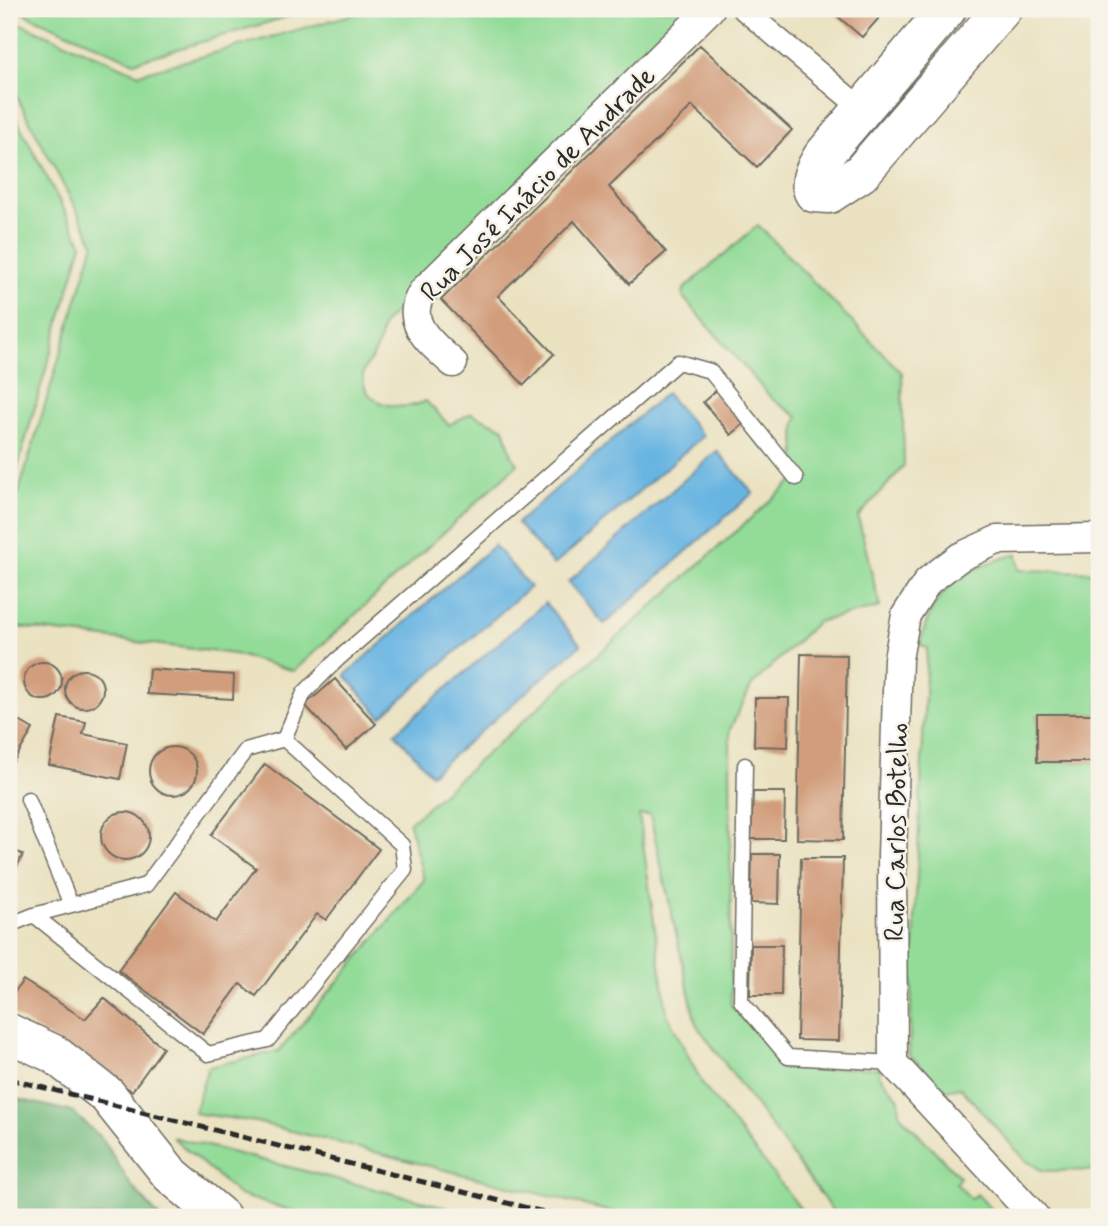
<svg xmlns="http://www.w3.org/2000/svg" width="1108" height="1226" font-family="Mynerve,sans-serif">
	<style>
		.green { fill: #93dc98; stroke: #5f8462; stroke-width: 2 }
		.forest { fill: #76bc80; stroke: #507456; stroke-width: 2 }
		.water { fill: #69b5e2; stroke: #4a7086; stroke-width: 2 }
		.building { fill: #d19d7b }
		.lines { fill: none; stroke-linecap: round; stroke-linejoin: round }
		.service-casing { stroke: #6e6b60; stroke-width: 17 }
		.pedestrian-casing { stroke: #6e6b60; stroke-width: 24 }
		.minor-casing { stroke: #6e6b60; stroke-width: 31 }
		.secondary-casing { stroke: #6e6b60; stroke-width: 41 }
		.service { stroke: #fff; stroke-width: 14 }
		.pedestrian { stroke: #fff; stroke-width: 21 }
		.minor { stroke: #fff; stroke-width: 28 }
		.secondary { stroke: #fff; stroke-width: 38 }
		.rail { stroke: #2b2b2b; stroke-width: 5; stroke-dasharray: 10 5; stroke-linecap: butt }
		.labels { text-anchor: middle; stroke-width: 5; stroke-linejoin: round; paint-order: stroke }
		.street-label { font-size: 28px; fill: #2b2b2b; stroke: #f7f3e8 }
	</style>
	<rect width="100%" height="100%" fill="#f7f3e8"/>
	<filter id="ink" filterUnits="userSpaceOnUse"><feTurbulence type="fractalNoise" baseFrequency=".0143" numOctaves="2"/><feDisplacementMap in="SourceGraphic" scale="14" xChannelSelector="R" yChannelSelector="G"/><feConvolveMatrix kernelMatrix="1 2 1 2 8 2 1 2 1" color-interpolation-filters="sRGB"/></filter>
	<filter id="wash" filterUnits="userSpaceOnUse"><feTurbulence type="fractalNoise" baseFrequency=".00686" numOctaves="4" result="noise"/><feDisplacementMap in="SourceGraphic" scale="28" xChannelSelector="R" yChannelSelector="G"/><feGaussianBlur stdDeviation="1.57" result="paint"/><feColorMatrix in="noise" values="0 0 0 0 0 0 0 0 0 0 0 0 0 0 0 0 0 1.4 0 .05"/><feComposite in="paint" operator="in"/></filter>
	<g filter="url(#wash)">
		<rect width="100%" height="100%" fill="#eae2c1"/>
		<path class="green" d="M14 9H313L134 62Z
			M372 9H696L590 123 384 323C381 334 379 346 374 355 371 361 364 366 363 374 361 408 405 412 426 401L449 425 471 413 504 428 512 456 518 464 294 671 234 654 9 626V524L94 243 9 82V19L139 74Z
			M9 105 82 244 9 497Z
			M758 225 902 373 904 466 858 517 880 607 817 622 752 685 730 729 731 1005 787 1068H880L879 1075 899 1099 900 1115 960 1177 956 1183 971 1199 977 1194 999 1217H837L696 1024 650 815H639L667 1014 703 1085 807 1217H631L256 1122 194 1113 208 1067 279 1051 424 880 409 823 796 478 795 425 798 417 772 399 683 297 684 289Z
			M1017 554 1019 570 1099 572V714L1037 715 1038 762H1099V1170L1043 1171 1025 1160 960 1087 946 1090 909 1055 927 648 920 645C932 587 963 569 1017 554Z
			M172 1137 484 1217H312L239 1195Z"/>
		<path class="forest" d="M9 1097 73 1112 104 1141 130 1184 159 1217H9Z"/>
		<path class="water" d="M666 393 703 436 554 565 517 523Z
			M717 451 753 493 604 624 568 582Z
			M494 545 530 587 381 717 345 675Z
			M545 603 581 645 431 774 395 733Z"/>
		<g id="blocks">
			<path class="building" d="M829 9H887L862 37Z
				M700 45 792 130 757 167 692 106 609 187 666 252 629 284 574 221 498 296 554 354 524 385 441 300Z
				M719 388 748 420 731 435 703 402Z
				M801 654 847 655 843 840 797 839Z
				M24 681a19 19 0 1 1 38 0a19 19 0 1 1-38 0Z
				M149 669 234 675 233 699 147 694Z
				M65 689a19 19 0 1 1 38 0a19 19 0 1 1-38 0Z
				M335 679 376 724 346 750 305 705Z
				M755 698H789L788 747 754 746Z
				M1037 714H1099V762H1037Z
				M9 715 33 729 9 769Z
				M59 717 86 722 83 734 127 743 120 779 49 765Z
				M149 771a24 24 0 1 1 48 0a24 24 0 1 1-48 0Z
				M265 764 379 849 326 920 317 914 256 996 240 984 203 1034 118 970 176 892 216 922 256 868 211 835Z
				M753 792H785L784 839H751Z
				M101 836a24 24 0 1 1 48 0a24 24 0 1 1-48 0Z
				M9 847 23 855 9 881Z
				M752 854H780L779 904 751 903Z
				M801 858H843L839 1041 797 1040Z
				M751 945H782L781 995H750Z
				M23 980 85 1019 104 998 163 1048 132 1091 9 1012V1000Z"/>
		</g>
	</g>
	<g filter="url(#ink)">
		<use href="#blocks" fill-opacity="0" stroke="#6e6b60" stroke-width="2"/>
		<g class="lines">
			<defs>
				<path id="service" d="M745 765 741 1001 788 1057 893 1063
					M28 799 71 905
					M34 915 208 1054 268 1040 405 870 402 845 284 739 304 693 337 660 678 362 710 371 796 478
					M9 925 34 915 146 885 246 750 284 739"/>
				<path id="pedestrian" d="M743 9 862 109"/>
				<path id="minor" d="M453 363C431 343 402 322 423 291L710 9
					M1035 1217 893 1063 892 856 898 659 906 615 928 581 960 557 997 540 1099 538"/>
				<path id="secondary" d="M947 9 822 157C816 168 807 181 814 193L829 194 861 173 1002 9
					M9 1033 54 1054 107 1095 170 1174 221 1217"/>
			</defs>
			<use href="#service" class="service-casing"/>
			<use href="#pedestrian" class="pedestrian-casing"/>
			<use href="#minor" class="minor-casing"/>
			<use href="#secondary" class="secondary-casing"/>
			<use href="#service" class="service"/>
			<use href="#pedestrian" class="pedestrian"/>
			<use href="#minor" class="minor"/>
			<use href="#secondary" class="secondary"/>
			<path class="rail" d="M9 1079 564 1217"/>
		</g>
	</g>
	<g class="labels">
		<g class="street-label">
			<text transform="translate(537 183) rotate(-45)" y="10">Rua José Inácio de Andrade</text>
			<text transform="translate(895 832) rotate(-89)" y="10">Rua Carlos Botelho</text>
		</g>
	</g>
	<rect width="1108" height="1226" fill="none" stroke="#f7f3e8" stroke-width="35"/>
</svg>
